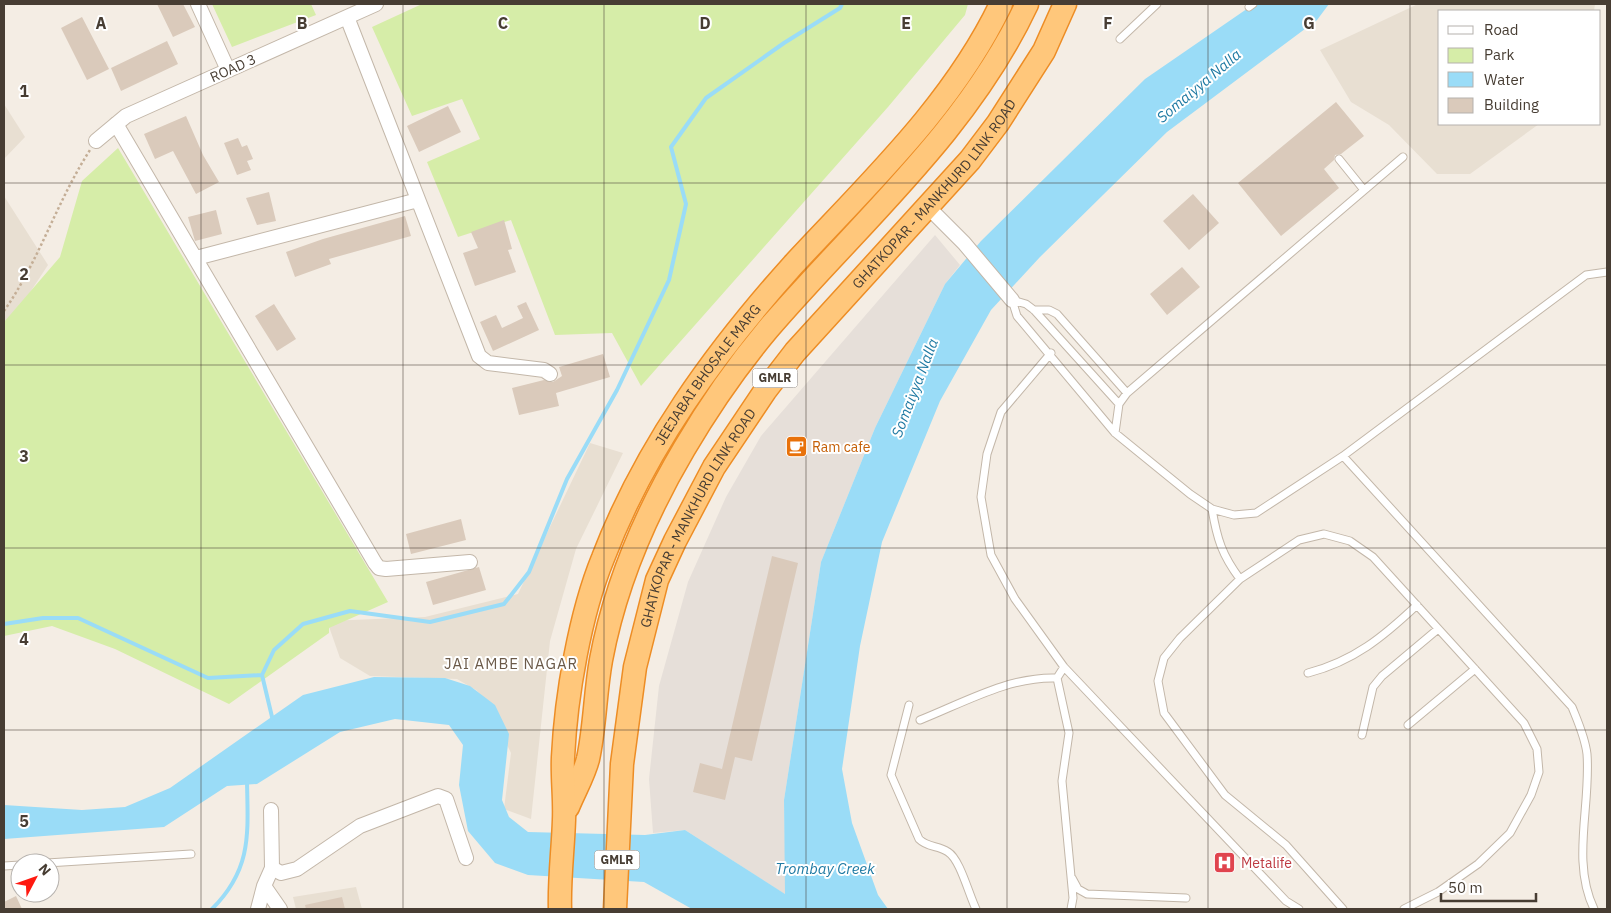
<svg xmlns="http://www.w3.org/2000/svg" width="1611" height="913" font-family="'IBM Plex Sans',sans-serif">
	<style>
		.residential { fill: #e8dfd2 }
		.industrial { fill: #e6dfd9 }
		.green { fill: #d6eda8 }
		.water { fill: #9adcf7 }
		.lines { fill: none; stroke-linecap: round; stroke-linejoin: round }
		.stream { stroke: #9adcf7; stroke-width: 4 }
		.building { fill: #dacabb }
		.service-casing { stroke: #c3b7a9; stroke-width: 9 }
		.minor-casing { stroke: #c3b7a9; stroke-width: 16 }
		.trunk-casing { stroke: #ed8d25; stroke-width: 25 }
		.path { stroke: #c4ae96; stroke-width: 2.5; stroke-dasharray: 2.5 2.5; stroke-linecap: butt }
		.service { stroke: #fff; stroke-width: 7 }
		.minor { stroke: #fff; stroke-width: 14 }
		.trunk { stroke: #ffc77b; stroke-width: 22 }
		.grid { fill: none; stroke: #473d33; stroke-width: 1; stroke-opacity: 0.55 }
		.labels { text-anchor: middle; stroke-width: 4; stroke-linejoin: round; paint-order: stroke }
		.shield { fill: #fff; stroke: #7e7770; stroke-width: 1 }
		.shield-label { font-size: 12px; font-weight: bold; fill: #473d33 }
		.street-label { font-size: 14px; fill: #473d33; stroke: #fff }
		.food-label { font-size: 14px; fill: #c56008; stroke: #fff; text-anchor: start }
		.health-label { font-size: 14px; fill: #be3a42; stroke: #fff; text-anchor: start }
		.water-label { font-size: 15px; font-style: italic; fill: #1f7aa3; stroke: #fff }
		.neighbourhood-label { font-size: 15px; letter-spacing: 1px; fill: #6b5a49; stroke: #fff }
		.grid-label { font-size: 16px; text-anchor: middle; font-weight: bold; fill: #473d33; stroke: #fff; stroke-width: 4; stroke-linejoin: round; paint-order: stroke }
	</style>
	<rect width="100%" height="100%" fill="#f4ede4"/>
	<path class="residential" d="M1418 4H1595L1594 11H1440V124H1539L1470 174H1437L1389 125 1351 102 1320 50Z
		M4 104 25 137 4 159Z
		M4 196 48 265 4 332Z
		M590 443 623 453 576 549 550 641 531 819 504 809 511 753 485 699 476 690 457 679 370 676 340 658 327 621 425 617 518 594Z
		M356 887 362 909H296L293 897Z"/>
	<path class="industrial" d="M935 235 960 265 945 284 875 428 821 562 784 800 786 895 685 830 653 833 649 779 659 686 688 582 726 497 761 436Z"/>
	<path class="green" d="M212 4H311L316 15 232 47Z
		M422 4H968L965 15 888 107 641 386 612 333 555 335 511 220 458 237 427 162 480 139 462 99 412 116 372 27Z
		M118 148 388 602 329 628V633L229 704 115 649 52 626 4 636V322L60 257 82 181Z"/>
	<path class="water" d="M1254 4H1329L1317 20 1167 132 1040 257 991 310 940 401 882 542 860 646 842 769 852 823 878 895 888 909H692L644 882 528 875 495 863 468 831 459 785 463 745 449 725 395 719 340 732 257 784 227 786 164 827 4 839V805L82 810 125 807 170 788 303 695 374 677 445 678 470 686 495 705 509 734 502 800 509 817 528 832 645 835 685 830 785 894 784 800 821 562 875 428 945 284 981 241 1145 79Z"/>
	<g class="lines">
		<path class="stream" d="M4 624 43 618H78L208 678 262 675
			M273 721 262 675 274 650 303 624 350 611 430 622 504 604 529 572 567 479 617 390 669 280 686 204 671 147 706 98 784 43 840 8 842 4
			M212 909C252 869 248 834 247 782"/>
	</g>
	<path class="building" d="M157 4H183L195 27 173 37Z
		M82 17 109 69 87 80 61 28Z
		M167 41 178 64 121 91 111 68Z
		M1336 102 1364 136 1341 154 1335 155 1334 160 1324 169 1339 188 1281 236 1238 183Z
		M448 106 461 132 419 152 407 126Z
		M186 116 203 155 219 182 196 194 173 151 155 159 144 134Z
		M238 138 242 147 247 145 253 159 247 161 251 170 237 175 224 143Z
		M269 192 276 221 257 225 246 198Z
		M1193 194 1219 223 1189 250 1163 221Z
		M216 210 222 234 195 241 188 217Z
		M405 216 411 236 329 259 331 264 295 277 286 252 323 239Z
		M504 220 512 249 508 250 516 272 475 286 463 253 478 248 471 232Z
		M1182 267 1200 287 1167 315 1150 294Z
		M526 302 539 330 493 351 480 322 496 315 502 328 523 318 517 306Z
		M274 304 296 339 277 351 255 316Z
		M603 354 610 377 556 393 559 406 519 415 512 388 544 380 553 382 562 376 559 367Z
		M461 519 466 540 411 554 406 534Z
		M772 556 798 563 752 761 735 757 725 800 693 792 700 763 722 769Z
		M479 567 486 590 433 605 426 582Z
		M16 896 22 909H4V902Z
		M342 897 345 909H306L305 905Z"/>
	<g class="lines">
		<defs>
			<path id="service" d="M1249 7 1253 4
				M1120 39 1157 4
				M1339 159 1364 190
				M1034 310H1049L1057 314 1127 393
				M1051 353 1001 412 987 454 981 497 991 555 1015 599 1064 667 1286 901 1299 909
				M1119 404 1034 310 1026 304 1012 300 1017 316 1115 433 1190 494 1212 509 1234 515 1256 513 1343 456 1586 275 1607 272
				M1115 433 1119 404 1127 393 1403 157
				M1343 456 1572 707C1578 722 1585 737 1587 754 1591 806 1571 861 1594 909
				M1212 509C1217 539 1222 555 1240 579
				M1308 673C1354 661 1383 637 1417 605
				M1057 678 1069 733 1062 781 1073 898 1071 909
				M909 705 891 775 919 839C928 848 938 845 948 852 960 859 969 895 976 909
				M920 720C963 703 1010 676 1057 678L1064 667
				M1408 725 1475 669
				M1362 735 1373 687 1382 676 1438 629
				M47 863 191 854
				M4 866 20 865
				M1072 878 1078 889 1087 894 1186 898
				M1343 909 1286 845 1225 795 1164 713 1158 681 1164 658 1180 638 1240 579 1299 540 1324 534 1350 541 1373 557 1524 723 1537 749 1539 772 1531 795 1510 833 1478 864 1438 892 1404 909"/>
			<path id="minor" d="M198 4 228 70
				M347 17 479 356 488 363 544 370 550 374
				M116 124 375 563 379 568 386 569 470 562
				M96 141 126 116 376 4
				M928 207 964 243 1012 300
				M196 258 418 200
				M272 868 281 873 297 869 360 826 438 796 446 799 466 858
				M264 886 280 909
				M258 909 264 886 272 868 271 810"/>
			<g id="trunk">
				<path d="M568 807C574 792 584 775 588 759 595 727 595 693 601 660 615 585 645 515 684 449 708 408 737 366 768 329 859 223 967 132 1027 4"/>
				<path id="s1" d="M560 909C559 880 563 850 564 820 565 799 562 778 563 757 566 696 580 614 603 558 645 448 715 352 793 265 868 184 953 105 1001 4"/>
				<path id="s2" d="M615 909 622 764 635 667 657 580 675 541 714 467 765 391 795 352 970 160 998 123 1044 51 1065 4"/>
			</g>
		</defs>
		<use href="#service" class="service-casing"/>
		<use href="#minor" class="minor-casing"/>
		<use href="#trunk" class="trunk-casing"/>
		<path class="path" d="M4 311C39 261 57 201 90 150"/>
		<use href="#service" class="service"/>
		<use href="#minor" class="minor"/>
		<use href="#trunk" class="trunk"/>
	</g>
	<path class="grid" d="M201 4V909M403 4V909M604 4V909M806 4V909M1007 4V909M1208 4V909M1410 4V909M4 183H1607M4 365H1607M4 548H1607M4 730H1607"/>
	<defs>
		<symbol id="cafe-square" viewBox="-11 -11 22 22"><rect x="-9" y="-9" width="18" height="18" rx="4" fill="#e8710a" stroke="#fff"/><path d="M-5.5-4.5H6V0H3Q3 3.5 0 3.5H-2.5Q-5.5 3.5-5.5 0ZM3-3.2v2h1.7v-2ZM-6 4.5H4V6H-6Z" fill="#fff"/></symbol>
		<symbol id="hospital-square" viewBox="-11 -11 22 22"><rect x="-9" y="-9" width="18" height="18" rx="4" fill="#e0444e" stroke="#fff"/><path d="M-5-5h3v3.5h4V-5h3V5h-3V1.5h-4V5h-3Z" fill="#fff"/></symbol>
	</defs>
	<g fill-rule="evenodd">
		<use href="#cafe-square" x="784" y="434" width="25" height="25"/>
		<use href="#hospital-square" x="1212" y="850" width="25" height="25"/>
	</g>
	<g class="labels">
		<g class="shield">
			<rect x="752.5" y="368.5" width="45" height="19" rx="4"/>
			<rect x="594.5" y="850.5" width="45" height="19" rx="4"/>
		</g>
		<g class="shield-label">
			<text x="775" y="382">GMLR</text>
			<text x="617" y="864">GMLR</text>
		</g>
		<g class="street-label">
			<text transform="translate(233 68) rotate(-24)" y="5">ROAD 3</text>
			<text dy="5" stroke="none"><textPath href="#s2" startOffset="811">GHATKOPAR - MANKHURD LINK ROAD</textPath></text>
			<text dy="5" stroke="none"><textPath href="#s1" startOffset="568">JEEJABAI BHOSALE MARG</textPath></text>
			<text dy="5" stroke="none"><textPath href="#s2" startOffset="406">GHATKOPAR - MANKHURD LINK ROAD</textPath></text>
		</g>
		<g class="food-label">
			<text x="812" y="452">Ram cafe</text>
		</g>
		<g class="health-label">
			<text x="1241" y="868">Metalife</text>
		</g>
		<g class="water-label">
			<text transform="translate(1199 86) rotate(-40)" y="5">Somaiyya Nalla</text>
			<text transform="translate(915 388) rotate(-69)" y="5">Somaiyya Nalla</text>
			<text x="825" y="874">Trombay Creek</text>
		</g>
		<g class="neighbourhood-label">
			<text x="511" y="669">JAI AMBE NAGAR</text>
		</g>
	</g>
	<g class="grid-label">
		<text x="101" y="29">A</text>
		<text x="302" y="29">B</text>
		<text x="503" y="29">C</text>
		<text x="705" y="29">D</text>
		<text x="906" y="29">E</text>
		<text x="1108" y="29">F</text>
		<text x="1309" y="29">G</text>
		<text x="24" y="97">1</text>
		<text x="24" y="280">2</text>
		<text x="24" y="462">3</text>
		<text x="24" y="645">4</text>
		<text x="24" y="827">5</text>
	</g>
	<rect width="1611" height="913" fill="none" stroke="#473d33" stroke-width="10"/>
	<rect x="1438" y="10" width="162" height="115" fill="#ffffff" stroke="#b5b1ad"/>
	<rect x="1448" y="26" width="25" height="8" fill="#ffffff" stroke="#b5b1ad"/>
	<text x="1484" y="35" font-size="15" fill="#473d33">Road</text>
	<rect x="1448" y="48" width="25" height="15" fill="#d6eda8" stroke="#b5b1ad"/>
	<text x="1484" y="60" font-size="15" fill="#473d33">Park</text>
	<rect x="1448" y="72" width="25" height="15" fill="#9adcf7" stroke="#b5b1ad"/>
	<text x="1484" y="85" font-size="15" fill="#473d33">Water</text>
	<rect x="1448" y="98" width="25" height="15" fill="#dacabb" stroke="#b5b1ad"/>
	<text x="1484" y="110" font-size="15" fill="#473d33">Building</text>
	<g transform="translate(35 878) rotate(49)"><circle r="24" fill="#ffffff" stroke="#b5b1ad"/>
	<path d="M0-4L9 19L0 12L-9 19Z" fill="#ff1910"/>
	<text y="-8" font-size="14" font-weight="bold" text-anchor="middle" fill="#473d33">N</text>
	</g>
	<path d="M1441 893v8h95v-8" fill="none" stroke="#473d33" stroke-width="2.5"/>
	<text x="1448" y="893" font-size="15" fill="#473d33" stroke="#ffffff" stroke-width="4" paint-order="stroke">50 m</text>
</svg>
